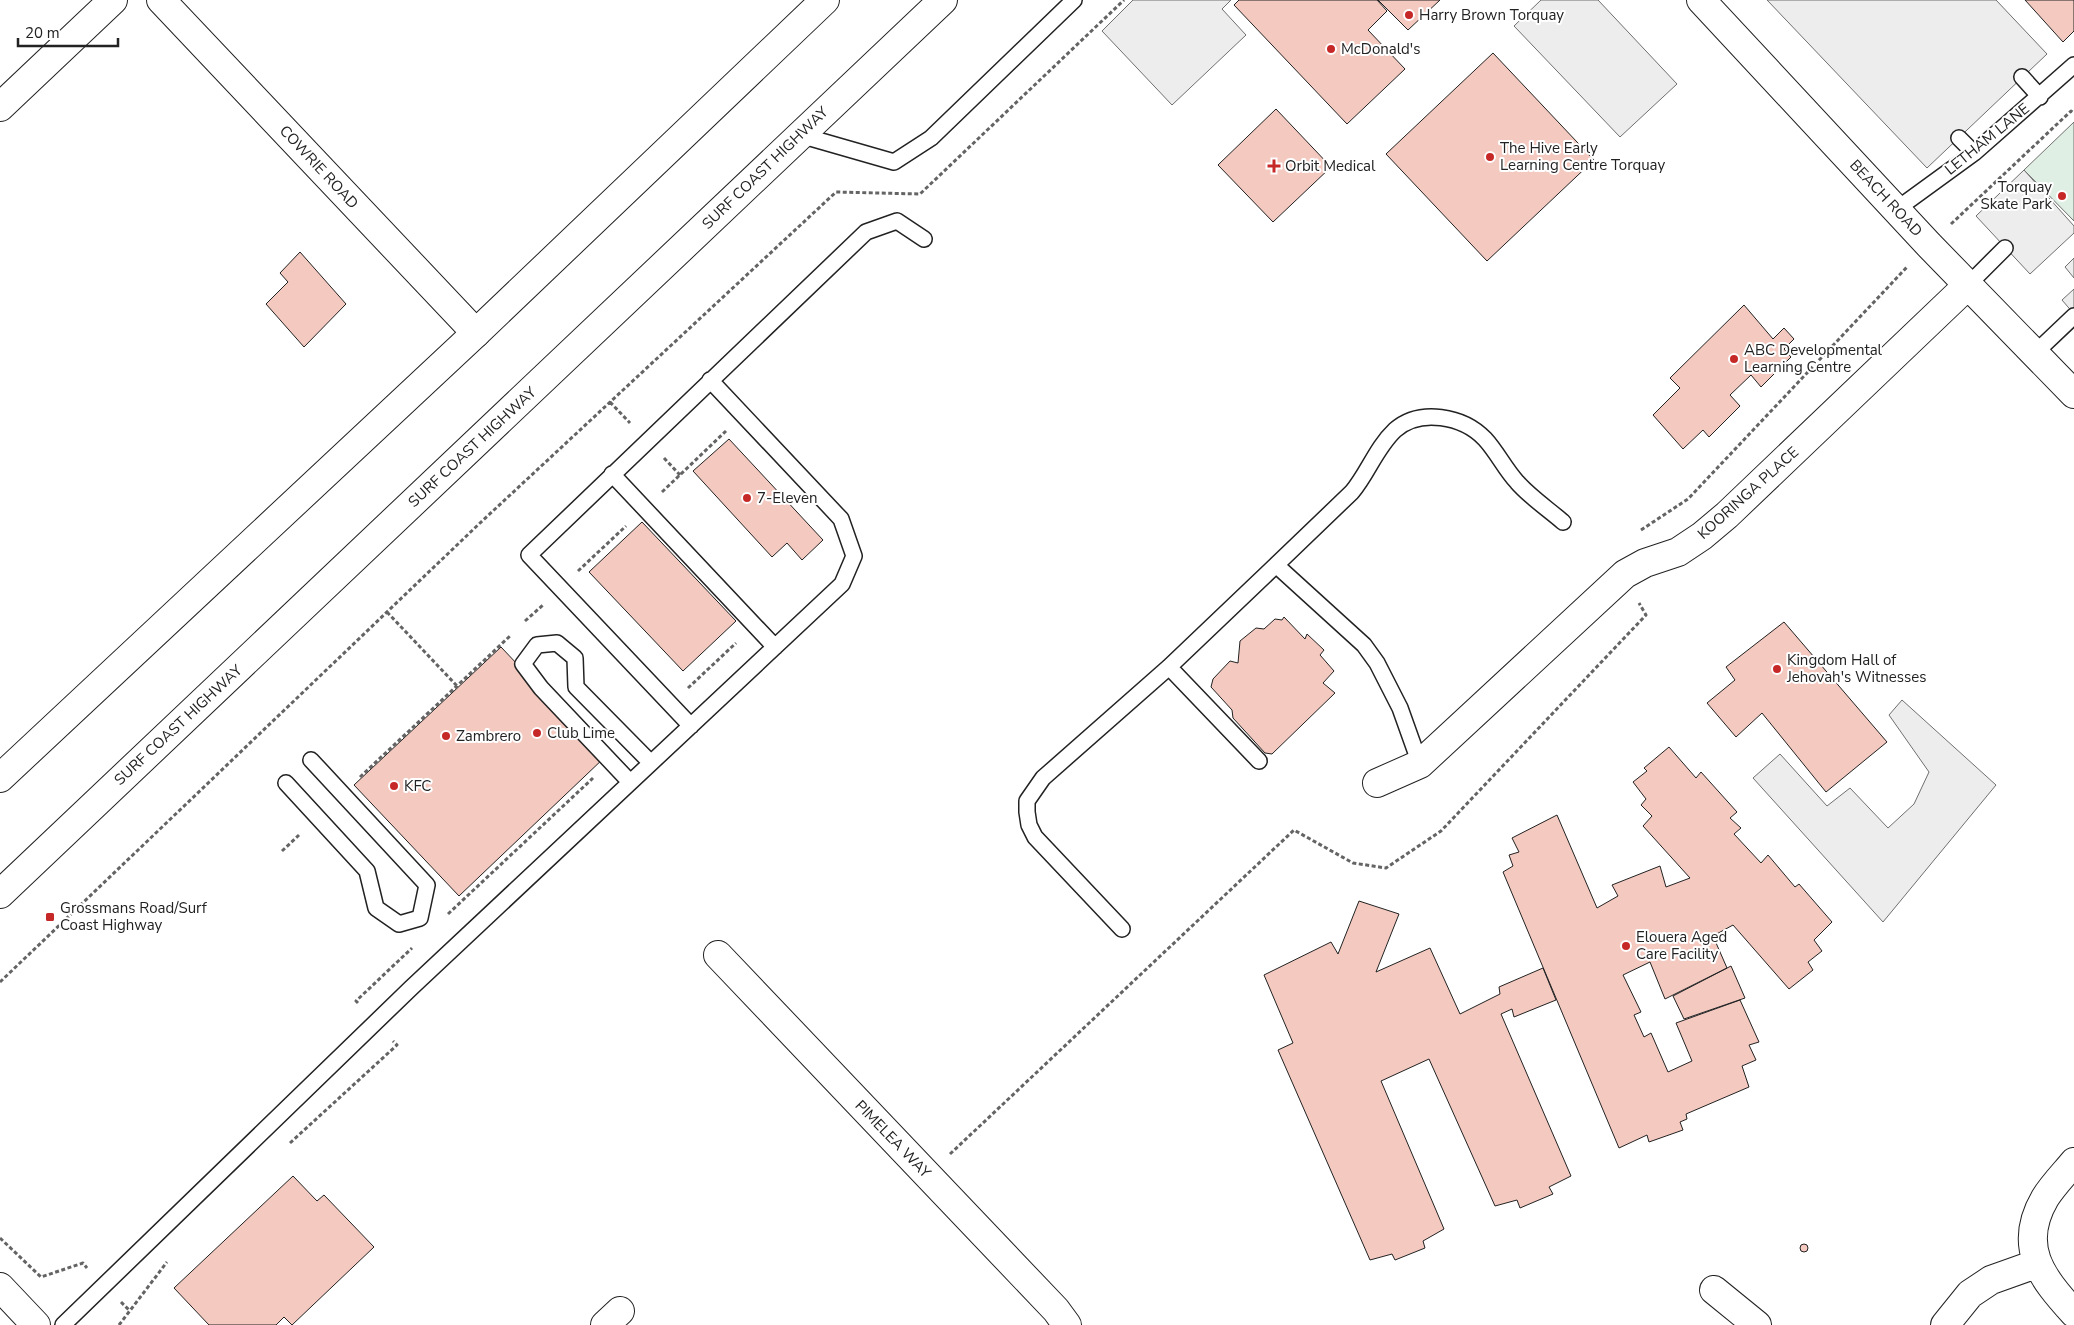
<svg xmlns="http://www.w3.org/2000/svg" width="2074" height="1325" font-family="'Nunito Sans',sans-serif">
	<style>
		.green { fill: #e0efe3; stroke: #6f6f6f }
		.parking { fill: #ededed; stroke: #6f6f6f }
		.building { fill: #f3c9c0; stroke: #222 }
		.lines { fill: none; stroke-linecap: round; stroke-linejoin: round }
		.service-casing { stroke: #222; stroke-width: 18 }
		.minor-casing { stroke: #222; stroke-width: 30 }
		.tertiary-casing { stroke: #222; stroke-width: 30 }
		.primary-casing { stroke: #222; stroke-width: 30 }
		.path { stroke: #646464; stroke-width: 3; stroke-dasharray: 4 2.5; stroke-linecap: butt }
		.service { stroke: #fff; stroke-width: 15 }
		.minor { stroke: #fff; stroke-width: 28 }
		.tertiary { stroke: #fff; stroke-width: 28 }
		.primary { stroke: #fff; stroke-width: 28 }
		.poi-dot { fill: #c62828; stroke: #fff; stroke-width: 2 }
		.labels { text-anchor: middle; stroke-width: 4; stroke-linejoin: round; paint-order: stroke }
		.poi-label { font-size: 15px; fill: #222; stroke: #fff; text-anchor: start }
		.street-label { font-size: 15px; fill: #222; stroke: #fff }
	</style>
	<rect width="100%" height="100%" fill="#fff"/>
	<path class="green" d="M2074 122V221L2024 170Z"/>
	<path class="parking" d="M1133 0H1231L1222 9 1246 35 1172 105 1102 31Z
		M1541 0H1598L1677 84 1620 137 1514 26Z
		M1767 0H1996L2047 54 1927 168Z
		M2024 170 2074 226V233L2030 274 1976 216Z
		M2074 258V278L2065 267Z
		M2074 289V314L2062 300Z
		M1902 700 1996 785 1883 922 1753 778 1780 754 1827 806 1850 788 1888 828 1914 804 1929 772 1889 715Z"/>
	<path class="building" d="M1239 0H1377L1387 11 1368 30 1405 69 1347 124 1234 5Z
		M1378 0H1440L1408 30Z
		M2025 0H2074V31L2063 42Z
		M1493 53 1594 160 1487 261 1386 154Z
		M1276 109 1331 167 1273 222 1218 165Z
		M300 252 346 304 304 347 266 304 288 282 280 273Z
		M1744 305 1773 339 1784 328 1794 339 1784 349 1791 357 1761 387 1751 375 1730 395 1740 406 1709 437 1703 430 1683 449 1653 415 1680 388 1670 378Z
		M729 439 823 540 802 560 787 543 772 557 693 471Z
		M642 522 736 621 683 671 589 572Z
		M1284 617 1305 639 1307 634 1324 650 1320 655 1334 671 1323 683 1335 693 1272 754 1265 753 1233 718 1232 710 1211 687 1213 679 1230 661 1238 663 1240 641 1256 628 1264 629 1275 619 1282 620Z
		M1784 622 1887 742 1826 792 1762 713 1736 737 1707 703 1735 680 1726 667Z
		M501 647 605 757 459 896 354 785Z
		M1669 747 1696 778 1701 772 1737 812 1730 818 1741 828 1734 834 1761 863 1768 855 1795 887 1799 884 1832 922 1814 940 1822 951 1808 962 1813 970 1789 989 1733 925 1713 936 1727 968 1665 999 1650 962 1623 975 1641 1012 1634 1015 1644 1037 1651 1033 1668 1072 1692 1061 1676 1023 1740 1000 1759 1042 1749 1045 1756 1060 1742 1066 1749 1087 1686 1114 1687 1119 1680 1122 1683 1130 1649 1142 1647 1135 1619 1148 1503 872 1513 866 1509 855 1519 852 1512 838 1557 815 1597 908 1618 896 1612 885 1660 866 1666 887 1690 878 1643 826 1652 816 1641 805 1646 799 1633 782 1647 771 1644 768Z
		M1359 901 1399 914 1376 972 1430 948 1460 1014 1500 994 1499 987 1543 968 1556 1000 1514 1017 1512 1009 1501 1014 1571 1176 1549 1187 1553 1194 1520 1208 1517 1200 1495 1206 1429 1059 1381 1081 1444 1229 1423 1241 1425 1248 1395 1260 1392 1254 1370 1260 1278 1050 1293 1043 1264 975 1331 942 1338 954Z
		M1731 966 1745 998 1684 1019 1673 996Z
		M293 1176 317 1201 324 1195 374 1247 292 1325 284 1317 276 1325H209L174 1288Z
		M1800 1248a4 4 0 1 1 8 0a4 4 0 1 1-8 0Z"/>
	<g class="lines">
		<defs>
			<path id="service" d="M2022 77 2040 97
				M800 135 894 162 931 138 1074 0
				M1959 138 1974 153
				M1897 209 1974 153 2074 65
				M1968 285 2005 248
				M2034 354 2074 316
				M612 474 775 647
				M1276 565 1352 492C1368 473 1376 448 1395 430 1420 408 1463 416 1485 439 1497 452 1505 469 1517 482 1530 497 1548 509 1563 522
				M1169 667 1259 761
				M691 726 529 555 866 232 897 221 924 239
				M630 782 541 688 523 664 537 645 557 643 575 658 576 687 651 763
				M286 783 367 871 376 908 399 924 420 918 427 885 311 760
				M1122 929 1035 837 1029 825 1027 812V801L1043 778 1169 667 1276 565 1364 645 1377 663 1400 708 1420 764
				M63 1325 411 988 842 584 854 556 841 519 710 380"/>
			<path id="minor" d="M161 0 476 333
				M1701 0 1929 245 2074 394
				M0 107 113 0
				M1377 783 1420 764 1625 574 1645 563 1678 552 1702 536 1727 515 1968 285
				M718 955 1056 1310 1067 1325
				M2074 1162C2065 1173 2053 1185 2045 1198 2017 1246 2041 1277 2074 1313
				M1714 1290 1757 1325
				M605 1325 620 1311
				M1945 1325 1970 1294 1991 1280 2036 1264"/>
			<path id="tertiary" d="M0 1287 36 1325"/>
			<path id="primary" d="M0 778 476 333 825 0
				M0 894 943 0"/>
		</defs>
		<use href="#service" class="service-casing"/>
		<use href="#minor" class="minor-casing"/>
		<use href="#tertiary" class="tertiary-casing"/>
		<use href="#primary" class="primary-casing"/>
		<path class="path" d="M1951 224 2071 111 2074 113
			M610 402 630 423
			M664 458 680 475
			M662 492 726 431
			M1641 530 1688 499 1907 267
			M578 571 626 526
			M387 612 457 686
			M525 621 543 605
			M688 688 736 643
			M360 777 510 636
			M282 851 299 835
			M448 914 593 778
			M0 982 480 523 836 192 920 194 1124 0
			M358 1003 356 1001 412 948
			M290 1143 397 1045 393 1041
			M950 1154 1294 830 1353 863 1386 868 1441 831 1646 615 1639 603
			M0 1238 41 1277 83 1263 87 1268
			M121 1302 130 1311
			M119 1325 167 1262"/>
		<use href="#service" class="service"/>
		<use href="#minor" class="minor"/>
		<use href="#tertiary" class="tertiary"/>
		<use href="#primary" class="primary"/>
	</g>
	<g class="poi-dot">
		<circle cx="1409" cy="15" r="5"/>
		<circle cx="1331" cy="49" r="5"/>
		<circle cx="1490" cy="157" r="5"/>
		<path d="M1271.5 158.5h5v5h5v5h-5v5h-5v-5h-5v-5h5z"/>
		<circle cx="2062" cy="196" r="5"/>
		<circle cx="1734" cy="359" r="5"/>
		<circle cx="747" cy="498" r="5"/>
		<circle cx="1777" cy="669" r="5"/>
		<circle cx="537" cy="733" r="5"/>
		<circle cx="446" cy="736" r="5"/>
		<circle cx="394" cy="786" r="5"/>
		<rect x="45" y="912" width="10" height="10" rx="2.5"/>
		<circle cx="1626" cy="946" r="5"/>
	</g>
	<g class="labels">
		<g class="poi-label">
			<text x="1419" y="20">Harry Brown Torquay</text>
			<text x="1341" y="54">McDonald's</text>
			<text x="1500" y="153">The Hive Early<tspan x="1500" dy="17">Learning Centre Torquay</tspan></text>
			<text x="1285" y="171">Orbit Medical</text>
			<text x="2052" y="192" text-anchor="end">Torquay<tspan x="2052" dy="17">Skate Park</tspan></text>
			<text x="1744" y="355">ABC Developmental<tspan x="1744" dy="17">Learning Centre</tspan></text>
			<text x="757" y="503">7-Eleven</text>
			<text x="1787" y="665">Kingdom Hall of<tspan x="1787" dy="17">Jehovah's Witnesses</tspan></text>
			<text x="547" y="738">Club Lime</text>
			<text x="456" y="741">Zambrero</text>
			<text x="404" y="791">KFC</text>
			<text x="60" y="913">Grossmans Road/Surf<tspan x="60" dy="17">Coast Highway</tspan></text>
			<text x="1636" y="942">Elouera Aged<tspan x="1636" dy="17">Care Facility</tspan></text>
		</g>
		<g class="street-label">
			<text transform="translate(1987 139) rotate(-39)" y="5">LETHAM LANE</text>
			<text transform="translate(319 167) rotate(47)" y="5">COWRIE ROAD</text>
			<text transform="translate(765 168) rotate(-44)" y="5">SURF COAST HIGHWAY</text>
			<text transform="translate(1886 198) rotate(47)" y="5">BEACH ROAD</text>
			<text transform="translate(472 447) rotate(-43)" y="5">SURF COAST HIGHWAY</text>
			<text transform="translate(1748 493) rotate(-42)" y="5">KOORINGA PLACE</text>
			<text transform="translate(178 725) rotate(-43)" y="5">SURF COAST HIGHWAY</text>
			<text transform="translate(893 1139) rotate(46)" y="5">PIMELEA WAY</text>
		</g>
	</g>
	<path d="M18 38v8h100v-8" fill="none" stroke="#222222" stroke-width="2.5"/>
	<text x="25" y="38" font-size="15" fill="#222222" stroke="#ffffff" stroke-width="4" paint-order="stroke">20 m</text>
</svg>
